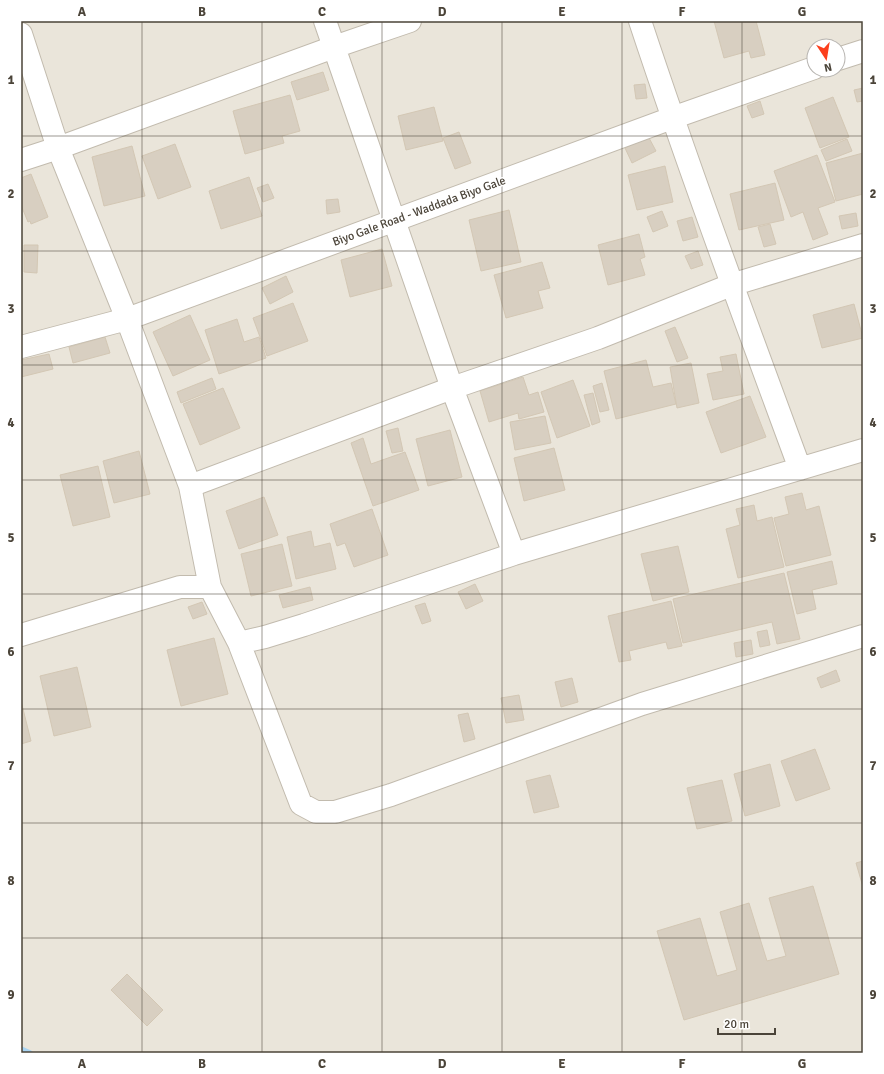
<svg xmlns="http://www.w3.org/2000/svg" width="884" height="1074" font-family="Signika,sans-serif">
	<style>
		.residential { fill: #eae5da; fill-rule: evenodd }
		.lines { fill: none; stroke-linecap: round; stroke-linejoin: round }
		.stream { stroke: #a9d4f2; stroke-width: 5.5 }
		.building { fill: #d8cfc1; stroke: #d3c7b4 }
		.street-casing { stroke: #c2bbae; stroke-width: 24 }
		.street { stroke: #fff; stroke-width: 22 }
		.grid { fill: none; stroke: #4b4439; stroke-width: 1; stroke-opacity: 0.55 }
		.labels { text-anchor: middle; stroke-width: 3; stroke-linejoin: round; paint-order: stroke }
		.street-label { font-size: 12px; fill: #4b4439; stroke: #fff }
		.neatline { fill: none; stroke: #4b4439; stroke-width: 1.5 }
		.grid-label { font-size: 13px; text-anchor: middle; font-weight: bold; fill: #4b4439 }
	</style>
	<rect width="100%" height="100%" fill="#f6f3ec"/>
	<path class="residential" d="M21 21H863V1053H21ZM814 46H838V70H814Z"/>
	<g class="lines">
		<path class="stream" d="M21 1049 30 1053"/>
	</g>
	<path class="building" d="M714 21H756L765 55 751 58 749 51 724 58Z
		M323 72 329 90 297 100 291 82Z
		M645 84 647 98 636 99 634 85Z
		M863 88V101L857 102 854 90Z
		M290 95 300 131 282 136 284 143 245 154 233 111Z
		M833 97 849 137 820 148 805 108Z
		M760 101 764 114 752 118 747 106Z
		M434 107 443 141 406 150 398 116Z
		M459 132 471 163 455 169 443 138Z
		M648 136 656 151 632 163 625 148Z
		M847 139 852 151 826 161 821 150Z
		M175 144 191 187 158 199 142 156Z
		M132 146 145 196 104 206 92 157Z
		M863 153V194L836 201 826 163Z
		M817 155 835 202 818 208 828 234 813 240 803 212 791 217 774 171Z
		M665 166 673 202 637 210 628 175Z
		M31 174 48 217 31 224 30 221 28 222 21 205V178Z
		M249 177 262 216 221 229 209 191Z
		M775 183 784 220 739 230 730 194Z
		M268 184 274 198 263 202 257 188Z
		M338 199 340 212 327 214 326 200Z
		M509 210 521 262 481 271 469 220Z
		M662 211 668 226 653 232 647 217Z
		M856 213 858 226 842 229 839 216Z
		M692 217 698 237 683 241 677 221Z
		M770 224 776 244 764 247 758 227Z
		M639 234 645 257 640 259 645 275 608 285 598 245Z
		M24 245H38L37 273 24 272Z
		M382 249 392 286 350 297 341 260Z
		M698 251 703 265 691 269 685 256Z
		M542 262 550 288 538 291 543 308 506 318 494 275Z
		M286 276 293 292 270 304 262 288Z
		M293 303 308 341 267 356 253 318Z
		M854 304 863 338 822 348 813 315Z
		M190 315 210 360 173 376 153 332Z
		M237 319 244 342 259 337 266 358 219 374 205 330Z
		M675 327 688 358 677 362 665 331Z
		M105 337 110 353 73 363 69 347Z
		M49 354 53 369 21 377V360Z
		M736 354 744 394 713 400 707 374 723 371 720 357Z
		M646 360 653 387 671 383 676 404 616 419 604 371Z
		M691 363 699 403 677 408 670 367Z
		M523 377 529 395 538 392 544 412 519 419 518 413 489 422 480 391Z
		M212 378 216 389 181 403 177 392Z
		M573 380 590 426 557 438 541 392Z
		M602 383 609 410 600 412 593 386Z
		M223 388 240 428 200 445 183 404Z
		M593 393 600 422 592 425 584 395Z
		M750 396 766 437 721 453 706 412Z
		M545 416 551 443 515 450 510 422Z
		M398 428 403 451 392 453 386 431Z
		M450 430 462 477 428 486 416 439Z
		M363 438 371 464 405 452 419 490 373 506 351 443Z
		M554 448 565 490 524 501 514 458Z
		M139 451 150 494 114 503 103 461Z
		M98 466 110 517 73 526 60 475Z
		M802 493 806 510 819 506 831 555 786 566 774 518 789 514 785 497Z
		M264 497 278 535 239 549 226 511Z
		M754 505 757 521 772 517 784 567 738 578 726 529 740 525 736 509Z
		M372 509 388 555 354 567 345 543 337 546 330 524Z
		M311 531 314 547 330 543 336 569 296 579 287 537Z
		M282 544 292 586 251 596 241 554Z
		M678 546 689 592 653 601 641 554Z
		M832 561 837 584 812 590 816 609 797 614 787 572Z
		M784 573 800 639 777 644 772 622 683 643 673 599Z
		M475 584 483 601 466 609 458 592Z
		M310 587 313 600 283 608 279 595Z
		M671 601 682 646 668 649 666 642 629 651 631 660 619 662 608 616Z
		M202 602 207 614 193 619 188 607Z
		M425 603 431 621 422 624 415 606Z
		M767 630 770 645 760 647 757 632Z
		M214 638 228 694 181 706 167 650Z
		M751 640 753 654 736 657 734 643Z
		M77 667 91 727 54 736 40 676Z
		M836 670 840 681 821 688 817 678Z
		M572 678 578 702 561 707 555 682Z
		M519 695 524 720 506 723 501 698Z
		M21 701 31 741 21 744Z
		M468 713 475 739 464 742 458 715Z
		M815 749 830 789 796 801 781 761Z
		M770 764 780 806 745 816 734 774Z
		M550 775 559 807 534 813 526 781Z
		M722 780 732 821 697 829 687 788Z
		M863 861V887L856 863Z
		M813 886 839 974 684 1020 657 931 700 918 717 976 737 970 720 912 749 903 767 961 786 956 769 898Z
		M127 974 163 1010 147 1026 111 990Z"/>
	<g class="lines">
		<defs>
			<path id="street" d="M325 21 452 388 514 554
				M640 21C690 172 745 320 800 469
				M21 34 58 148 127 319 190 486 210 587
				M838 59 863 51
				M21 160 58 148 334 47 410 21
				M21 347 127 319 672 118 814 68
				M190 486 452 388 598 338 731 285 863 245
				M21 635 180 587H210L239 643 301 804 316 812H335L391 795 642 704 863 636
				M239 643 265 637 304 625 514 554 863 450"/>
		</defs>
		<use href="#street" class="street-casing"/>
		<use href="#street" class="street"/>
	</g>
	<path class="grid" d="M142 21V1053M262 21V1053M382 21V1053M502 21V1053M622 21V1053M742 21V1053M21 136H863M21 251H863M21 365H863M21 480H863M21 594H863M21 709H863M21 823H863M21 938H863"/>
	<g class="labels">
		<g class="street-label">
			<text transform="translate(419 211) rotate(-20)" y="4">Biyo Gale Road - Waddada Biyo Gale</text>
		</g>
	</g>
	<rect width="884" height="1074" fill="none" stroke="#ffffff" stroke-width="44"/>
	<g transform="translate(826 58) rotate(168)"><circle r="19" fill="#ffffff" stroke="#b7b4b0"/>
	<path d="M0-3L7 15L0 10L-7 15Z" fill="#fc3f1d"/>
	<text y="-6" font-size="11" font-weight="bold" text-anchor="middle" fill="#4b4439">N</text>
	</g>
	<path d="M718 1028v6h57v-6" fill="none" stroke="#4b4439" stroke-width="2"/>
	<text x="724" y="1028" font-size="12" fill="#4b4439" stroke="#ffffff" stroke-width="3" paint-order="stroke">20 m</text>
	<rect x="22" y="22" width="840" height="1030" class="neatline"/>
	<g class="grid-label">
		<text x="82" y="16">A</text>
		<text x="202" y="16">B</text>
		<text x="322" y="16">C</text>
		<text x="442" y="16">D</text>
		<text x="562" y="16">E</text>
		<text x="682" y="16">F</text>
		<text x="802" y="16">G</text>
		<text x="11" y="84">1</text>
		<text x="873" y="84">1</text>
		<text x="11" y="198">2</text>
		<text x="873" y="198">2</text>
		<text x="11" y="313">3</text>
		<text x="873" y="313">3</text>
		<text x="11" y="427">4</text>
		<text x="873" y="427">4</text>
		<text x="11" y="542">5</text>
		<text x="873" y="542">5</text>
		<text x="11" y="656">6</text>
		<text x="873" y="656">6</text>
		<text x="11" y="770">7</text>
		<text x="873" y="770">7</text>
		<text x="11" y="885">8</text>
		<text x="873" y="885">8</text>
		<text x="11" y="999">9</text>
		<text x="873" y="999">9</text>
		<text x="82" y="1068">A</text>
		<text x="202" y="1068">B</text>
		<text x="322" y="1068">C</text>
		<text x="442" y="1068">D</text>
		<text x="562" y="1068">E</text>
		<text x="682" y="1068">F</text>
		<text x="802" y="1068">G</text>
	</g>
</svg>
